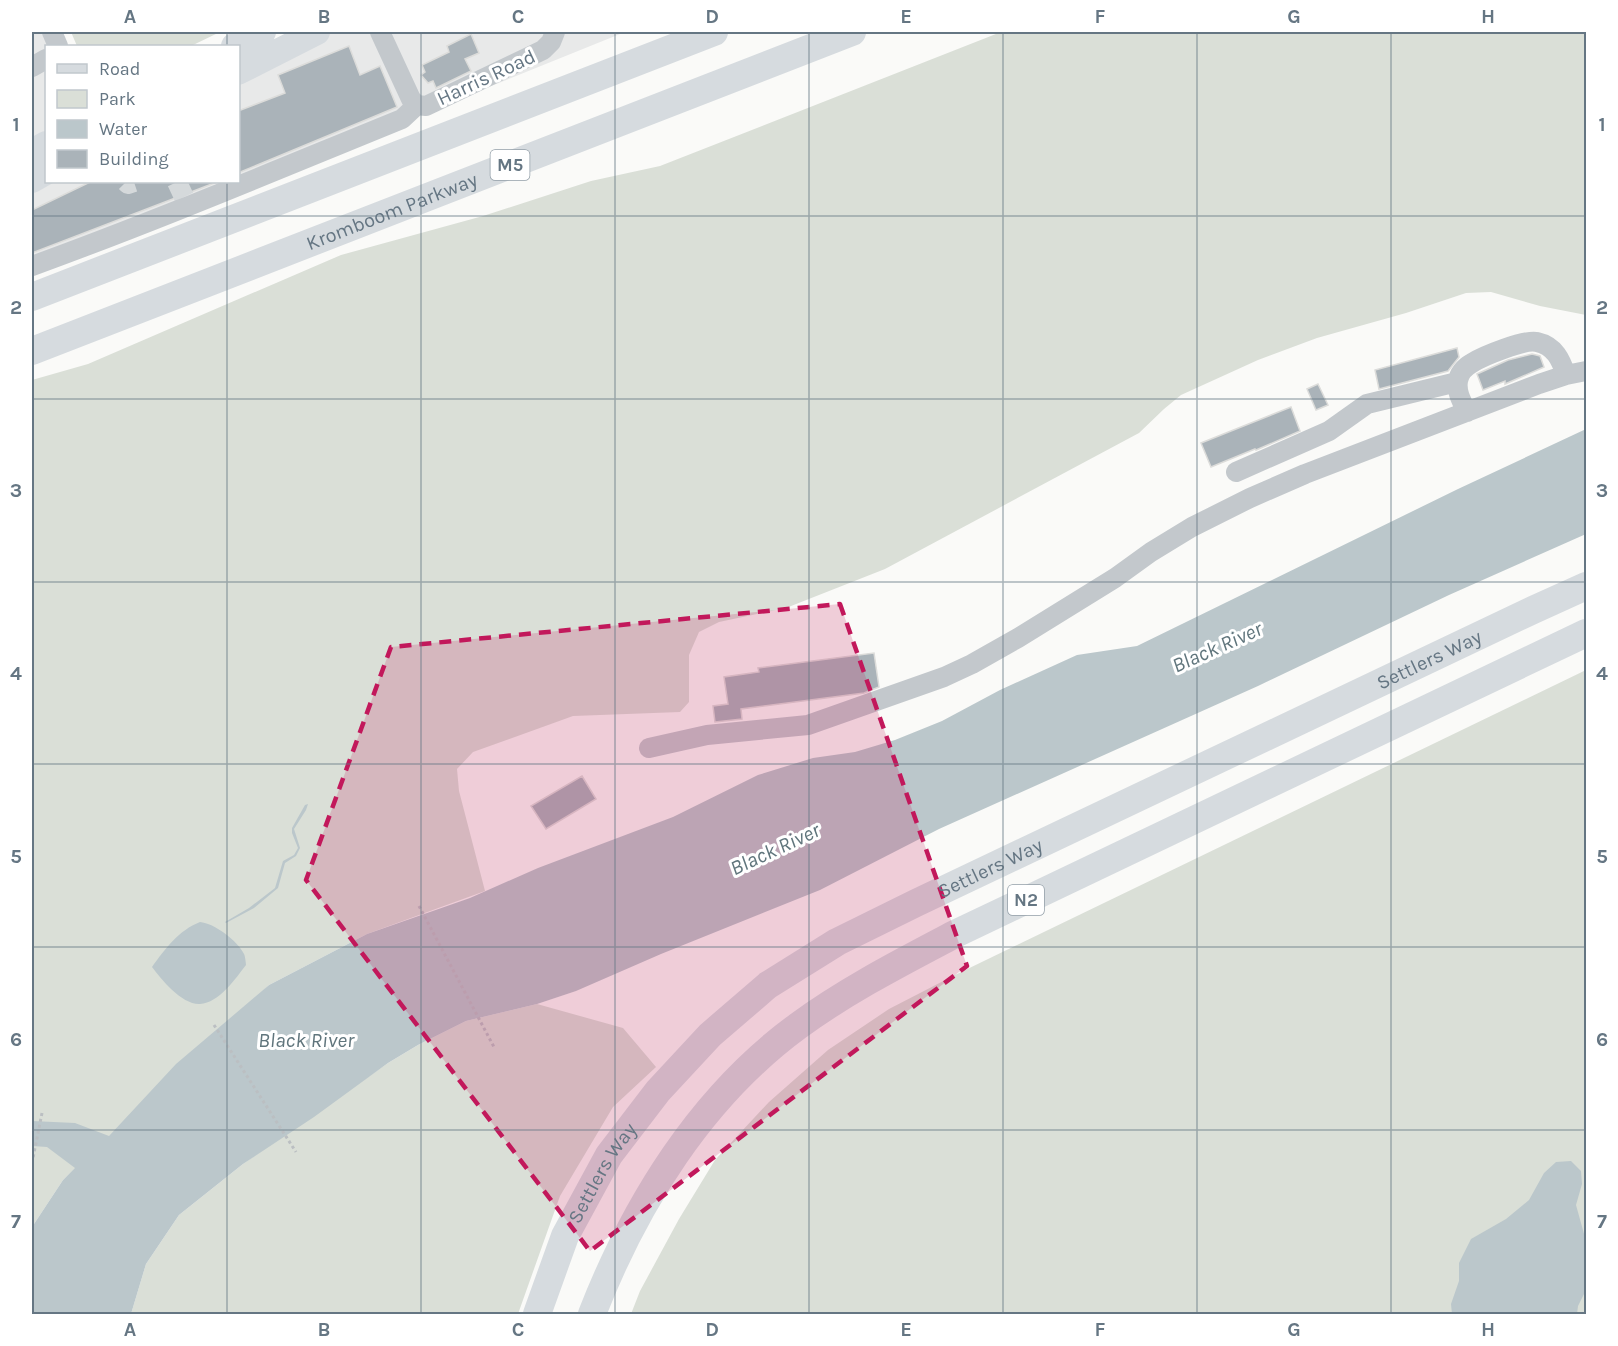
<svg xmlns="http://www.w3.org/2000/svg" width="1618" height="1346" font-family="Karla,sans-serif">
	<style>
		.built { fill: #e8e9e9 }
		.green { fill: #dadfd7 }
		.water { fill: #bbc7cb }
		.building { fill: #aab3b9; stroke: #dcdcda; stroke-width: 1.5 }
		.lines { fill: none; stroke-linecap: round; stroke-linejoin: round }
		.minor-tunnel { stroke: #d5d9db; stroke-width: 20; stroke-dasharray: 20 10; stroke-linecap: butt }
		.path { stroke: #bbbfc2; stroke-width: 3; stroke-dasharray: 3 3; stroke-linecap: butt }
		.minor { stroke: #c3c8cc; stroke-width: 20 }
		.major { stroke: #d6dbdf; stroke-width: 26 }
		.highway { stroke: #d6dbdf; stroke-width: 28 }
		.marked { fill: #c2185b; fill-opacity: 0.2; stroke: #c2185b; stroke-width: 4.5; stroke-dasharray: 12 8; stroke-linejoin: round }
		.grid { fill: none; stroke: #657683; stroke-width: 1.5; stroke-opacity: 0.55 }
		.labels { text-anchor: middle; stroke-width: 6; stroke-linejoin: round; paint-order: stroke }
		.shield { fill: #fff; stroke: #939fa8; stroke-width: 1.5 }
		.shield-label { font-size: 18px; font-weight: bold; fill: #657683 }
		.street-label { font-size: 20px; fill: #657683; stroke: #fff }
		.water-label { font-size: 21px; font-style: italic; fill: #60757c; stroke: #fff }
		.neatline { fill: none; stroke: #657683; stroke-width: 2 }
		.grid-label { font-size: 20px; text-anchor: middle; font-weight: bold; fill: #657683 }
	</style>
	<rect width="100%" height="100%" fill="#fafaf8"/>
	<path class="built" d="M32 32H52L58 46H46V144L32 152Z
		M317 32H625L407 120 32 266V180L238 182 239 72Z"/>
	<path class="green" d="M71 32H220L191 46H77Z
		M1001 32H1586V315L1540 306 1491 292 1466 293 1406 313 1317 338 1258 360 1181 395 1164 409 1139 433 885 569 786 608 719 622 699 632 689 655V702L680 712 573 716 473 752 457 769 459 791 485 891 367 934 269 985 63 1180 32 1227V380L88 364 341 255 483 216 591 181 660 166Z
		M1586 670V1314H631L640 1291 679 1219 715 1160 769 1102 828 1050 889 1009 955 975Z
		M537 1004 623 1028 656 1067 613 1107 560 1196 518 1314H131L146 1264 179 1215 243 1164 388 1063 418 1045 466 1021Z"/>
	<path class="water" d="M1586 429V534L1449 595 1258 686 939 829 820 890 661 954 576 991 537 1004 466 1021 418 1045 388 1063 314 1117 243 1164 179 1215 146 1264 131 1314H32V1227L63 1180 75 1168 47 1147 32 1146V1121L75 1123 109 1136 176 1064 269 985 367 934 470 898 538 868 673 817 758 775 813 758 855 752 895 740 942 721 1000 690 1077 655 1137 646 1458 489Z
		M308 804 306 810 294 829 300 848 296 856 285 863 278 888 254 908 226 923 225 922 249 908 275 888 283 861 294 855 298 848 292 833V828L305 805Z
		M200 922C214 923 238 941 244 954 245 955 246 964 246 965 236 978 219 1003 200 1004 182 1005 161 979 152 967 165 949 179 930 200 922Z
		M1571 1161 1581 1171 1582 1184 1576 1205 1586 1241V1290L1578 1306 1577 1314H1452L1451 1304 1459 1281V1263L1471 1239 1506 1219 1529 1200 1544 1173 1556 1162Z"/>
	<path class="building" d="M471 34 479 53 465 59 471 71 436 88 433 81 428 83 421 75 425 72 422 65 449 52 447 46Z
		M349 46 360 75 380 66 397 107 238 173V111L285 93 278 75Z
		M90 182H217L32 253V210Z
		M1457 348 1459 357 1448 371 1379 389 1375 370Z
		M1532 354 1540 356 1544 367 1505 384V381L1483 390 1477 374 1508 360Z
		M1318 384 1328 405 1316 410 1307 389Z
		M1291 407 1300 431 1256 450 1255 449 1211 467 1201 443Z
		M874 653 879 687 864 693 741 709 742 719 715 722 713 706 728 704 724 677 759 672 758 668Z
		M582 776 596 799 546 829 531 806Z"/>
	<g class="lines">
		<path class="minor-tunnel" d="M126 182 128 184 134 182
			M177 182 184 197"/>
		<path class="path" d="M419 906 494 1047
			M214 1025 296 1152
			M32 1163 42 1113"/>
		<path class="minor" d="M52 32 58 46
			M380 32 411 99 417 105 426 106 543 50 551 42 555 32
			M32 67 46 59
			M32 266C156 221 279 169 402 119L417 105
			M1467 412C1462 402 1456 392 1458 381 1459 373 1465 367 1472 363 1483 356 1525 339 1537 342 1555 346 1561 360 1566 375
			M1236 472 1329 431 1367 404 1457 382
			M649 748 707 735 808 725 944 677 972 664 1018 638 1115 578 1151 552 1192 527 1250 498 1305 474 1539 384 1566 375 1586 371"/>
		<path class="major" d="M234 46 263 32
			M238 72 317 32
			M32 152 46 144
			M32 180 46 172"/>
		<g class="highway">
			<path d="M32 297 714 32"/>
			<path id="s1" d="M32 351 852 32"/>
			<path id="s2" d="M537 1314 565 1236 609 1155 658 1091 710 1035 768 985 837 942 916 903 1533 610 1586 586"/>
			<path d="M592 1314C635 1204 701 1097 798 1026 847 990 902 962 955 934L1586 633"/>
		</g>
	</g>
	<path class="marked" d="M840 604 967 966 590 1251 306 880 391 647Z"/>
	<path class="grid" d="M227 32V46M421 32V1314M615 32V1314M809 32V1314M1003 32V1314M1197 32V1314M1391 32V1314M227 182V1314M32 216H1586M32 399H1586M32 582H1586M32 764H1586M32 947H1586M32 1130H1586"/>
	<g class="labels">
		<g class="shield">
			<rect x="490.5" y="150" width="39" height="30" rx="4.5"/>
			<rect x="1008" y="885" width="36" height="30" rx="4.5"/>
		</g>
		<g class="shield-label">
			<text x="510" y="171">M5</text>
			<text x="1026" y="906">N2</text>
		</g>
		<g class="street-label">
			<text transform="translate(486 77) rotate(-25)" y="7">Harris Road</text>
			<text dy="7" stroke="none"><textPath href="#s1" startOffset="386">Kromboom Parkway</textPath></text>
			<text dy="7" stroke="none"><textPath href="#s2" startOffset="1146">Settlers Way</textPath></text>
			<text dy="7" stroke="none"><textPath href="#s2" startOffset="660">Settlers Way</textPath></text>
			<text dy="7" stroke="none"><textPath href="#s2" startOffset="156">Settlers Way</textPath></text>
		</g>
		<g class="water-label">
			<text transform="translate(1217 647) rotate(-24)" y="7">Black River</text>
			<text transform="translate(775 849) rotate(-25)" y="7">Black River</text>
			<text x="306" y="1047">Black River</text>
		</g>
	</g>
	<rect width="1618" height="1346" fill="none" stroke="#ffffff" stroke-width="66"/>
	<rect x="45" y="45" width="195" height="138" fill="#ffffff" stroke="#c1c8cd" stroke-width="1.5"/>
	<rect x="57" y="64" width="30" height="9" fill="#d6dbdf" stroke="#c1c8cd" stroke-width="1.5"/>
	<text x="99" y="75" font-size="18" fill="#657683">Road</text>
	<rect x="57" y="90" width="30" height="18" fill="#dadfd7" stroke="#c1c8cd" stroke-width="1.5"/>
	<text x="99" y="105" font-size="18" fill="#657683">Park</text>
	<rect x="57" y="120" width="30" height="18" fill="#bbc7cb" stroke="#c1c8cd" stroke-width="1.5"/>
	<text x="99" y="135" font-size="18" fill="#657683">Water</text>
	<rect x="57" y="150" width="30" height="18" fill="#aab3b9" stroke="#c1c8cd" stroke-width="1.5"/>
	<text x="99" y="165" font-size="18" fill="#657683">Building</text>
	<rect x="33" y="33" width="1552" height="1280" class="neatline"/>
	<g class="grid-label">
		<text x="130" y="23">A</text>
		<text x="324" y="23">B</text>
		<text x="518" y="23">C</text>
		<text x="712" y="23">D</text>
		<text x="906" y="23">E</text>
		<text x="1100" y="23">F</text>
		<text x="1294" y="23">G</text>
		<text x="1488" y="23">H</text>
		<text x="16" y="131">1</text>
		<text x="1602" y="131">1</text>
		<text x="16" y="314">2</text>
		<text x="1602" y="314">2</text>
		<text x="16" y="497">3</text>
		<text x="1602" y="497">3</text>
		<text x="16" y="680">4</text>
		<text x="1602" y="680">4</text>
		<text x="16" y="863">5</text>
		<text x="1602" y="863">5</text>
		<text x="16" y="1046">6</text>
		<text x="1602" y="1046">6</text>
		<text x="16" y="1228">7</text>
		<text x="1602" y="1228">7</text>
		<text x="130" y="1336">A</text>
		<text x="324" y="1336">B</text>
		<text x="518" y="1336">C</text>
		<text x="712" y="1336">D</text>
		<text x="906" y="1336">E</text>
		<text x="1100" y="1336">F</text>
		<text x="1294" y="1336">G</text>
		<text x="1488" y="1336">H</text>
	</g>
</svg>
